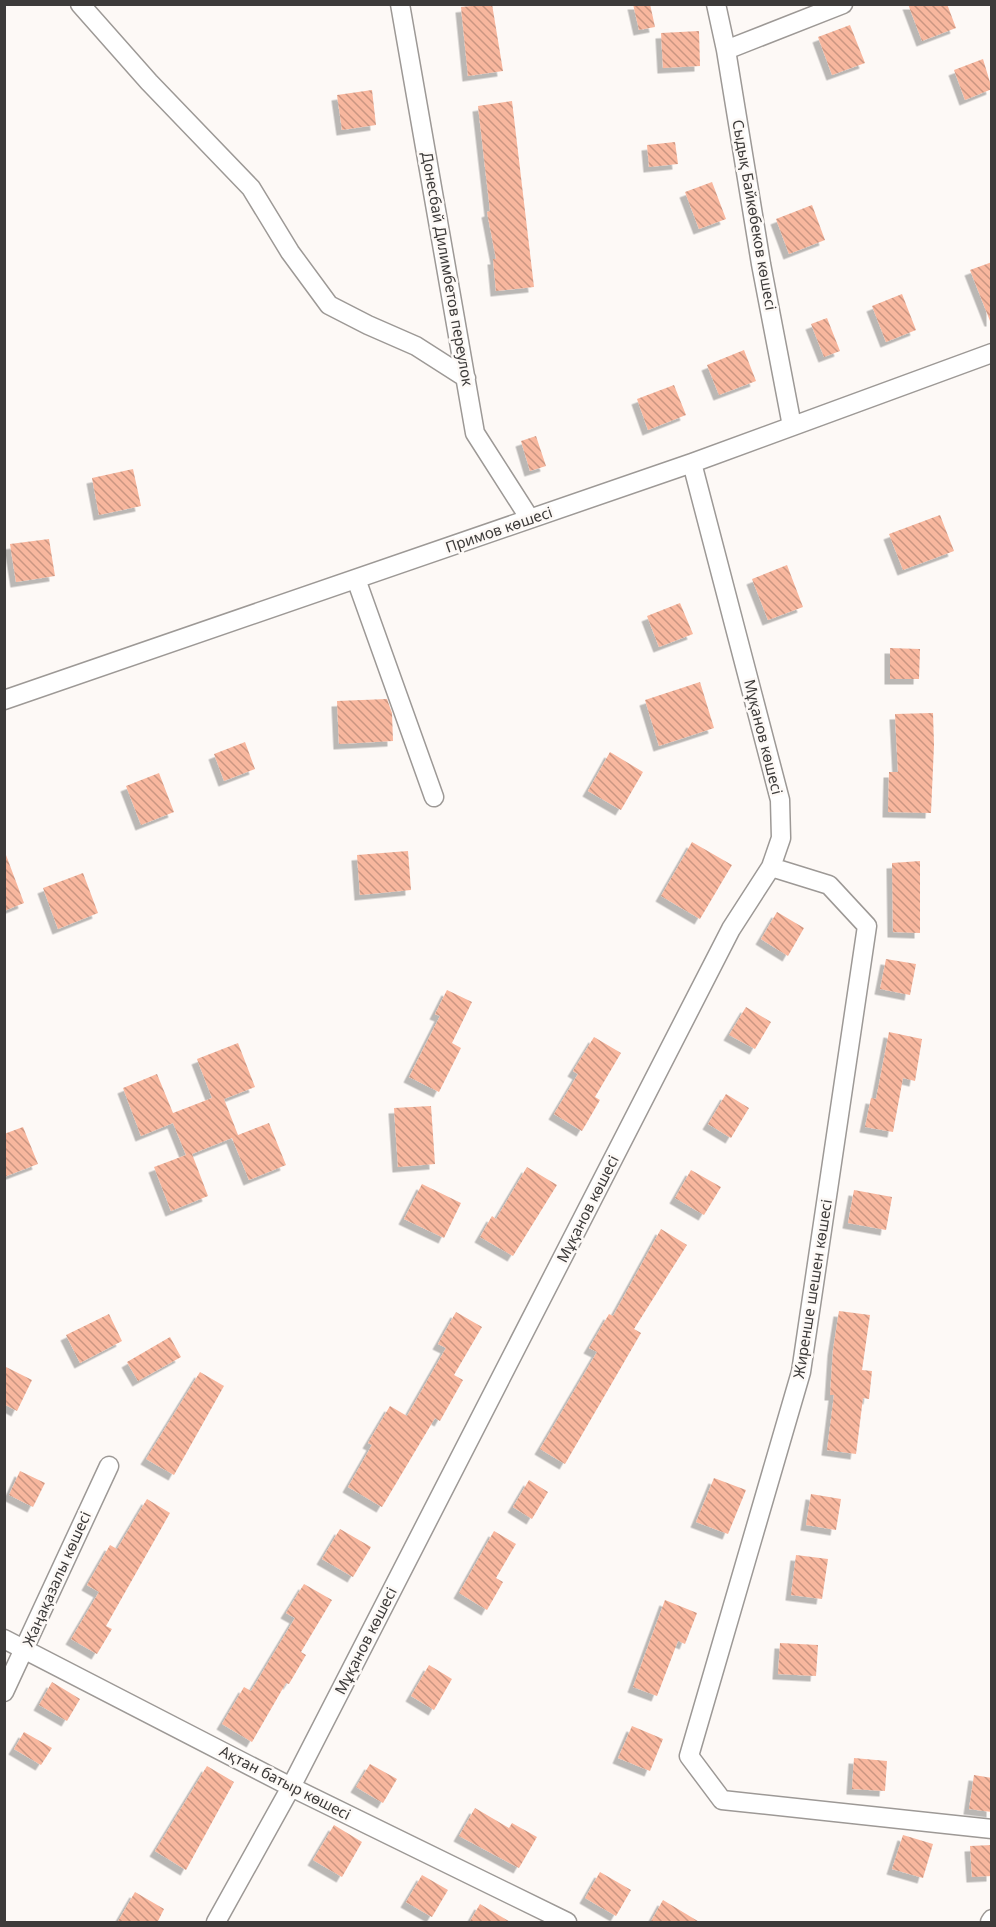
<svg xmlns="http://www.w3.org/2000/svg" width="996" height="1927" font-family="'Noto Sans',sans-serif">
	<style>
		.building { fill: url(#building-back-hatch); filter: url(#shadow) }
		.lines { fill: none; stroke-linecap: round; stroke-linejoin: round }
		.minor-casing { stroke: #9d9996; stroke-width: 21 }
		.minor { stroke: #fff; stroke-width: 18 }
		.labels { text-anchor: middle; stroke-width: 5; stroke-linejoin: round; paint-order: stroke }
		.street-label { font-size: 15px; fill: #3d3b3a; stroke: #fdf9f6 }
	</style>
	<defs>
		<pattern id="building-back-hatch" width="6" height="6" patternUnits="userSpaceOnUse" patternTransform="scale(1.5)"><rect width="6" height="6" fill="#f8b79e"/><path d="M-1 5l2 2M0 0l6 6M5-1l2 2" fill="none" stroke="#ca9682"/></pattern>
		<filter id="shadow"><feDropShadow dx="-5.5" dy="5.5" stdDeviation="0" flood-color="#0004"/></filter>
	</defs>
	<rect width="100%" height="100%" fill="#fdf9f6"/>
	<path class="building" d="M492 4 503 71 468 76 461 7Z
		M633 4H650L655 27 639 30Z
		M908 4H947L956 28 922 41Z
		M850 25 865 63 832 75 818 37Z
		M699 31 700 66 663 68 661 33Z
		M983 59 992 89 965 100 954 70Z
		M372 90 376 125 342 130 337 95Z
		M512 101 534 287 496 291 493 259H496L487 212 490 211 478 106Z
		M675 142 678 164 649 167 647 145Z
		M712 182 726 219 699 229 685 192Z
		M812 205 825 240 789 254 776 219Z
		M992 262V321H990L970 270Z
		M902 294 916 330 886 342 872 306Z
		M827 318 840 351 824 357 811 324Z
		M744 350 756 381 719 395 707 365Z
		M674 385 686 415 648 430 637 399Z
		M536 436 546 466 530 471 521 441Z
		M133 469 141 506 99 515 92 478Z
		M940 515 954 551 903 570 889 534Z
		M49 539 55 576 16 582 10 544Z
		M787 565 803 607 768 620 752 579Z
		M680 603 693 634 659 647 647 616Z
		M890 648 920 649 919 679H890Z
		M700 682 714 728 659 746 645 700Z
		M387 699 392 713 393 741 339 744 337 701Z
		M933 713 934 745 931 813 888 812 889 772H898L895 714Z
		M245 742 255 769 224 781 214 754Z
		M610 752 643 772 621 810 588 791Z
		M159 773 174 812 141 825 126 786Z
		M692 842 732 865 700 919 661 896Z
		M408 851 411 890 360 895 357 855Z
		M6 855 24 903 4 911V856Z
		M920 861V933L893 932 892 863Z
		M83 873 98 913 58 929 43 888Z
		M777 912 804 928 788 956 761 939Z
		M886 959 916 964 910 995 880 989Z
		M447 990 472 1002 452 1043 461 1048 439 1092 409 1077 440 1016 435 1014Z
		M746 1007 771 1022 755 1049 729 1035Z
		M889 1032 922 1039 915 1081 903 1078 893 1132 865 1127 871 1098 876 1099Z
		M594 1037 621 1053 595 1097 600 1100 582 1131 554 1114 578 1074 573 1071Z
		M238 1043 255 1087 224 1099 238 1135 269 1123 286 1165 249 1180 232 1138 192 1154 208 1196 171 1211 154 1167 186 1155 173 1123 141 1136 123 1088 157 1074 173 1113 212 1098 197 1059Z
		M726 1094 749 1108 731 1138 708 1124Z
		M431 1106 435 1164 398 1167 394 1108Z
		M23 1127 38 1164 4 1177V1134Z
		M527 1167 557 1185 513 1256 480 1237 492 1216 496 1219Z
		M691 1170 721 1187 704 1215 675 1198Z
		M422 1184 461 1203 444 1238 404 1219Z
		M854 1190 892 1197 886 1230 848 1223Z
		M661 1229 687 1245 634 1329 641 1333 565 1464 540 1449 597 1352 589 1348 609 1314 613 1316Z
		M839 1311 870 1315 862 1370 872 1371 869 1399 863 1398 856 1454 827 1450 834 1395H830L833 1350Z
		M456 1312 482 1327 454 1375 463 1380 440 1421 435 1418 382 1507 348 1487 372 1445 368 1443 390 1406 407 1416 446 1348 438 1344Z
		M109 1314 122 1341 80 1363 66 1335Z
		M170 1337 181 1357 138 1381 127 1362Z
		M4 1366 32 1380 17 1411 4 1404Z
		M200 1372 224 1386 174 1475 146 1459Z
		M20 1471 45 1483 33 1507 9 1495Z
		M714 1478 746 1490 728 1534 696 1522Z
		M529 1480 548 1492 532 1519 513 1507Z
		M811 1494 841 1499 836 1530 806 1525Z
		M147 1499 170 1513 106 1626 112 1629 97 1654 71 1639 99 1592 87 1585 110 1545 117 1549Z
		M340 1529 371 1547 353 1577 322 1559Z
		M494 1531 516 1544 496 1578 503 1582 487 1610 459 1593Z
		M796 1555 828 1559 822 1599 791 1595Z
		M304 1584 332 1600 301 1652 306 1655 289 1684 286 1683 252 1742 222 1724 244 1687 251 1691 295 1618 286 1613Z
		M665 1600 697 1613 685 1644 678 1641 657 1696 633 1687Z
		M780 1643 818 1645 816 1676 778 1674Z
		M429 1665 452 1679 434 1710 411 1696Z
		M52 1682 80 1699 67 1721 39 1705Z
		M632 1726 663 1739 650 1771 618 1758Z
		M24 1732 52 1748 41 1765 14 1749Z
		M854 1758 887 1761 885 1791 852 1789Z
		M370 1764 397 1779 383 1803 356 1787Z
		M207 1766 234 1782 186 1870 155 1851Z
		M974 1775 992 1778V1812L969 1809Z
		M475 1808 509 1828 512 1823 537 1837 519 1868 459 1836Z
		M334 1825 362 1842 342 1877 313 1860Z
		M903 1835 933 1844 923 1878 892 1869Z
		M992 1845V1876L972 1877 970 1846Z
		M600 1872 631 1890 616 1916 585 1898Z
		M422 1875 448 1890 432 1917 406 1902Z
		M135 1892 164 1909 157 1923H117Z
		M663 1900 701 1923H650Z
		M480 1904 512 1923H469Z"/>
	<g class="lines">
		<defs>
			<path id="minor" d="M80 4 149 82 251 188 290 252 329 305 368 325 416 346 466 378
				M400 4 475 433 530 519
				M716 4 726 50 761 264 792 426
				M726 50 843 4
				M356 579 434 797
				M4 700 692 463 992 353
				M771 867 829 885 867 926 801 1372 689 1756 722 1800 992 1829
				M4 1639 291 1787 567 1922
				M4 1692 109 1466
				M216 1922 291 1787 731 929 771 867 781 838 780 800 692 463
				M990 1922 992 1919"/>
		</defs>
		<use href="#minor" class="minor-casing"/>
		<use href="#minor" class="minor"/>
	</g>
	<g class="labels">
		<g class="street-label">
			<text transform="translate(754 215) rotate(80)" y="5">Сыдық Байкөбеков көшесі</text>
			<text transform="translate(447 269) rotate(80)" y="5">Донесбай Дилимбетов переулок</text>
			<text transform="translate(499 530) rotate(-19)" y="5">Примов көшесі</text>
			<text transform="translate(763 737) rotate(76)" y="5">Мұқанов көшесі</text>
			<text transform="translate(588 1209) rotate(-63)" y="5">Мұқанов көшесі</text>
			<text transform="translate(813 1289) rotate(-81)" y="5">Жиренше шешен көшесі</text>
			<text transform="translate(57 1579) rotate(-66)" y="5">Жаңақазалы көшесі</text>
			<text transform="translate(366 1641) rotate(-63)" y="5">Мұқанов көшесі</text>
			<text transform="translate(285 1783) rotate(27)" y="5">Ақтан батыр көшесі</text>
		</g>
	</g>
	<rect width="996" height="1927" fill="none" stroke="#3d3b3a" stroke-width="12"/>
</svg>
